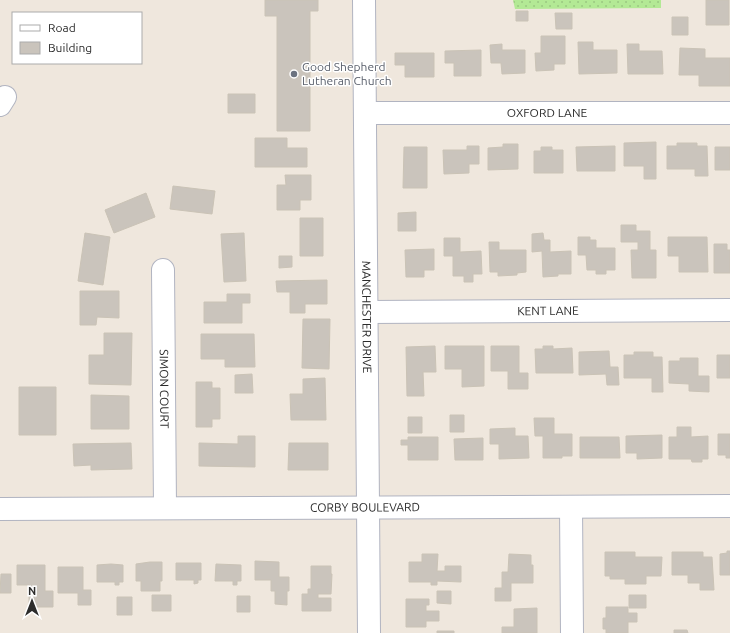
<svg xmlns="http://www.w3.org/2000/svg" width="730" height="633" font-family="Ubuntu,sans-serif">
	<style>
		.park { fill: url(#park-dots) }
		.building { fill: #cac4bc; stroke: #cac3b6 }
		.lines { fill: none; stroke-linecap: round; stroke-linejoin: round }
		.minor-casing { stroke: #b1b4c1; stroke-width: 24 }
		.minor { stroke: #fff; stroke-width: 22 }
		.worship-dot { fill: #6b7280; stroke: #fff; stroke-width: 1.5 }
		.labels { text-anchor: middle; stroke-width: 3; stroke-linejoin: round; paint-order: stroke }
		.worship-label { font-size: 12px; fill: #5b616d; stroke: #fff; text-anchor: start }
		.street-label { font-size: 12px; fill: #2c2c2c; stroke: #fff }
	</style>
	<defs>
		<pattern id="park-dots" width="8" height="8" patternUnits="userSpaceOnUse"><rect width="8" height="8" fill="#b3e995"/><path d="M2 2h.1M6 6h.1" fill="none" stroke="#9ac881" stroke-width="1.8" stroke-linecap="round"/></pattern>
	</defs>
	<rect width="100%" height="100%" fill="#efe7dd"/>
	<path class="park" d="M513 0H661V8L515 9Z"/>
	<path class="building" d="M265 0H318V11H310V131H277V16H265Z
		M706 0H729V25H706Z
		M516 11H528V21H516Z
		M555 13H572V29H556Z
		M672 17H688V35H672Z
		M541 36H565V64H554V70L536 71 535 53H541Z
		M578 42H593V50H617V73L579 74Z
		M502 44V50H525V73L502 74 501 63H491L490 45Z
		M627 44H639V51H662L663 74H628Z
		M680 48 705 49V58H730V86H699V75H679Z
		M481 50V76H454V63H445V51Z
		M395 53H434V77H405V65H395Z
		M228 94H255V113H228Z
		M255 138H287V148H307V167H255Z
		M656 142V179H644V166H624V143Z
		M677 143H697V146H707L708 176H695V169H667V146H677Z
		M503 144H518V169L488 170V148L503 147Z
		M467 146H479V164H469V173L444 174 443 150H467Z
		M615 146V171H577L576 147Z
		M404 147H427V188H403Z
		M541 147H552V150H563V173H534V151H541Z
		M715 147H730V170H715Z
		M285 175H311V200H300V210H277V185H286Z
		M173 186 215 191 212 214 170 209Z
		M146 193 155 217 114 233 105 210Z
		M416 212V231H398V213Z
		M300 218H323V256H300Z
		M621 225H636V231H650V250H656V278H632L631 250H638V242H621Z
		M85 233 110 237 103 285 78 281Z
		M244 233 246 281 224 282 221 234Z
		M543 233 544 240H550V252L571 251V274H558V276L543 277 542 251 532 252V234Z
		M578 237H590V240H596V248H615V270H606V274H596V270H587L586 255H578Z
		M668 237H707L708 272H679V256H668Z
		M444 238H460V252L481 251 482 274H473V282H464V276H453V256H444Z
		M489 242H499V250H526V272L517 273V275L498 276V272H490Z
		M714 244H727V250H730V273H714Z
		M434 249V270H424V277H406L405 250Z
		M279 256H292V267L279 268Z
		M327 280V304H305V313H290V292H277L276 281Z
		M80 291H119V318L97 317 96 325H80Z
		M227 294H250V303H242V323H204V302H227Z
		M303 319H330L329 369 302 368Z
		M104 333H132L131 385 89 384V355H104Z
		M201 334H254L255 367H225V359H201Z
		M435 346 436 372H423L424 396H407L406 347Z
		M445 346H484V386L462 387V369H445Z
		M491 346H519V373H528V389H508V371H491Z
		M543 346H553V349L572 348 573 373H536L535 349H543Z
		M609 351 610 367H618L619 385H607L606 374 579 375V352Z
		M634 352H653V357H662L663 392H652V378H624V355H634Z
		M717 355H730V378H717Z
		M680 358H698V376H709V392L689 391V384L669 383V361H680Z
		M252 374 253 393H235V375Z
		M325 378 326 420H291L290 394H303V379Z
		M196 382H212V388H220V419H212V427H196Z
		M19 387H56V435H19Z
		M91 395 129 396V429H91Z
		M450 415H464V432H450Z
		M408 417H422V433H408Z
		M534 418H554V434H572V456H562V458H543V436H535Z
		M677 427H691V437L708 436V459H702V462H692L691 459H669V437H677Z
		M515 428V436H528L529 458 499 459V444H490V429Z
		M718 434H730V458H726V455H718Z
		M662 435V458L637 459V453H626V436Z
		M238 436H255V467L199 466V443L238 444Z
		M408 437H438V460H408V445H401V440H408Z
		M580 437H619L620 458H580Z
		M483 438V460H455L454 439Z
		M131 443 132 469 91 470V465L74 466 73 444Z
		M289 443H328V470H288Z
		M727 551H730V575H720V554L727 553Z
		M605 552H635V557H662L661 576H646V584H625V579H610V576H605Z
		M672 552H703V557H712L714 590H700V583H688V575H672Z
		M422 554H438L437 571H445V566H461V582L437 581V585H431V582H409V562H422Z
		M509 554 531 555V565H533V583H511V601H495V588H502V572H508Z
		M255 561 279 562V577H289V591H287V605L275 604V591H271V580H255Z
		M150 562H162V581H160V591H141V581H136V564Z
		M176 563H201V580H198V583L194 584V580H176Z
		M111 564 123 565V582H119V585H115V582H97V565Z
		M216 564 241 565V581H237V585H233V581H215Z
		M17 565H45V591H53V607H29V585H17Z
		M311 566H331V574H332L331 594H318V598H331V611H302V594H308V589H311Z
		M58 567H83V590H91V605H78V593H58Z
		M1 574H11V593H0Z
		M437 591H451V604L437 603Z
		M152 595H171V611H152Z
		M629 595H646V608H629Z
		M237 596H250V612H237Z
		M117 597H132V615H117Z
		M406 599H429V605H426V611H439V621H426V627H406Z
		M606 607H628V613H637V622H628V633H606V629H603V618H606Z
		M537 608V633H502V627H514V609Z
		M674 630H687L688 633H674Z
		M437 631H454V633H437Z"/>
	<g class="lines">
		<defs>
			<g id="minor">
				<path id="s1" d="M364 0 369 633"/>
				<path d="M0 105 5 97"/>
				<path id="s2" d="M365 113H730"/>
				<path id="s3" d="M163 270 165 507"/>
				<path id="s4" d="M367 312 730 310"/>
				<path d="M571 507 572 633"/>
				<path id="s5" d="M0 509 730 506"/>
			</g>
		</defs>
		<use href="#minor" class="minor-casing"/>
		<use href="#minor" class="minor"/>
	</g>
	<circle class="worship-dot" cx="294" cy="74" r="4"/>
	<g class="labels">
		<g class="worship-label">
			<text x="302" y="71">Good Shepherd<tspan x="302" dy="14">Lutheran Church</tspan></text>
		</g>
		<g class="street-label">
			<text dy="4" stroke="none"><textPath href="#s2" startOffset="182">OXFORD LANE</textPath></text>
			<text dy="4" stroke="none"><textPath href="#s4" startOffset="181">KENT LANE</textPath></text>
			<text dy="4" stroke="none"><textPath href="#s1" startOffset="317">MANCHESTER DRIVE</textPath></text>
			<text dy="4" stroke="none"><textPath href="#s3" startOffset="119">SIMON COURT</textPath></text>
			<text dy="4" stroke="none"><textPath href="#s5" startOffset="365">CORBY BOULEVARD</textPath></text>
		</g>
	</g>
	<rect x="12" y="12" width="130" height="52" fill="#ffffff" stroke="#ababab"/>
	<rect x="20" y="25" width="20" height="6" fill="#ffffff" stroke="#ababab"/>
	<text x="48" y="32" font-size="12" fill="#2c2c2c">Road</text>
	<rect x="20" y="42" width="20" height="12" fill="#cac4bc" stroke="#ababab"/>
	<text x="48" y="52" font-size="12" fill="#2c2c2c">Building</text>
	<g transform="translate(32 601)" stroke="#ffffff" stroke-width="3" paint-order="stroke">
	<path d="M0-3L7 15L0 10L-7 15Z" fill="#2c2c2c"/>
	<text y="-6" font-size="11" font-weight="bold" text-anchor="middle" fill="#2c2c2c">N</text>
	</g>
</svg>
